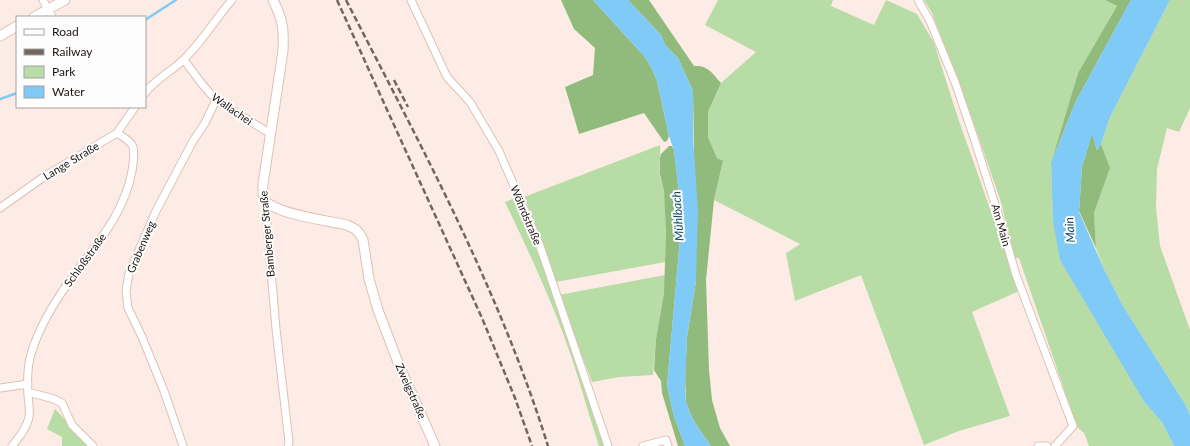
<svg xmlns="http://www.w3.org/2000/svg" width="1190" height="446" font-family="Lato,sans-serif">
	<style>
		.green { fill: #b7dca5 }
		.forest { fill: #91bb7c }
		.water { fill: #7fcaf6 }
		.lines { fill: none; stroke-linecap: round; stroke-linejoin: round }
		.stream { stroke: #7fcaf6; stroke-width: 2.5 }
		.street-casing { stroke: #dcc1b6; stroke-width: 9 }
		.secondary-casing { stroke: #dcc1b6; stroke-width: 11 }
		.street { stroke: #fff; stroke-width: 7 }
		.secondary { stroke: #fff; stroke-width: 9 }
		.rail { stroke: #736661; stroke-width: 2.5; stroke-dasharray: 6 3; stroke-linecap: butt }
		.labels { text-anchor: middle; stroke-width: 4; stroke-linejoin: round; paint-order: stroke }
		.street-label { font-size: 11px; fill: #1f1511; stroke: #fdfdfd }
		.water-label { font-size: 12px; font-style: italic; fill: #114d6a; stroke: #fdfdfd }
	</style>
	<rect width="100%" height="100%" fill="#fdece5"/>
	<path class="green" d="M718 0H833L831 6 874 25 886 0 917 14 934 43 958 118 1019 291 972 312 1010 416 959 431 924 445 861 275 795 301 786 253 800 244 714 200 723 162 717 158 708 137V112L721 83 756 52 705 25Z
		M924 0H1105L1117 6 1078 73 1051 163 1053 222 1145 403 1162 422 1174 446H1089L1084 433 1077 427 1019 258H1015L1000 199 965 98 932 13Z
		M1170 0H1190V108L1179 132 1167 128 1157 169 1156 207 1160 246 1190 330V415L1185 404 1123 306 1104 269 1096 248 1094 213 1110 168 1101 144 1110 117Z
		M660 145C661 155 659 163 660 173 660 179 663 185 664 191 667 214 666 238 665 262L556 282 533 218 524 197Z
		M515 198C550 278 578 362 604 446H599C589 417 582 388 572 359 554 305 530 254 505 202Z
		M665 275 664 293 656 339 653 375 619 377 592 382 559 295Z
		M55 409 90 446H62V437L47 429Z"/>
	<path class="forest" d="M561 0H593L645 57 652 69 657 81 669 136 667 141 664 142 644 113 579 134 565 87 593 75 595 48 574 29Z
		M628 0H649L694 66C708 65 712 73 721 83L708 112V137L717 158 723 161 714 200 706 280 709 370 712 400 720 428 730 446H711L695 423 690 413 686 402 685 377 687 337 696 281 693 91 678 58 665 45 661 35Z
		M1105 0H1131L1076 101 1051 163 1078 73 1117 6Z
		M1092 133 1097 150 1101 144 1110 168 1094 213 1096 248 1079 211 1082 167Z
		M669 146H672L674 150 679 193 680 239 667 386 674 416 685 446H678L662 393 661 381 654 370 656 339 664 293 666 231 664 191 660 174V158L661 154Z"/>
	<path class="water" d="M593 0H628L630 2 661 35 665 45 678 58 693 91V138L698 210 696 281 687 337 685 389 686 402 690 413 695 423 711 446H685L674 416 667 386 680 239 679 193 674 150 669 136 657 81 652 69 645 57Z
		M1131 0H1170L1110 117 1101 144 1097 150 1092 134 1082 167 1079 212 1104 269 1123 306 1185 404 1190 415V446H1174L1162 422 1145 403 1060 260 1053 221 1051 163 1076 101Z"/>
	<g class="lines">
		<path class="stream" d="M145 20 176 0
			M0 99 17 93"/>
		<defs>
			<path id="street" d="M43 0 52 17
				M411 0 447 77 470 102 499 151 540 246 608 446
				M918 0 930 21 955 82 974 138 1000 220 1016 275 1073 426 1055 446
				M184 60 202 84 216 100 266 131 271 132
				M145 93C156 78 175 70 187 56 204 39 216 18 232 0
				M265 200 276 329 289 442 288 446
				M0 208 45 176 117 133 135 107
				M0 388 28 384
				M28 392 54 399 62 403 72 425 93 446
				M12 446C19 437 27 428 29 417 30 410 29 403 28 396 27 381 27 365 32 351 40 325 55 301 71 279 96 244 124 215 132 171 133 164 135 155 133 147 131 141 123 137 117 133
				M183 446 164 391 142 337 128 308 126 291 129 273 156 211 193 141 205 123 216 100
				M643 446 666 440 668 446
				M1038 446H1047"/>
			<path id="secondary" d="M273 0C283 20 284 29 283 51L263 184C263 189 262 195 265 200 274 214 330 221 347 225L355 229 360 234 363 240 369 279 378 310 399 365 435 446
				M34 17 65 0
				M0 36 17 26"/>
		</defs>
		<use href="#street" class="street-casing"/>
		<use href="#secondary" class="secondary-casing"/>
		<use href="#street" class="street"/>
		<use href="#secondary" class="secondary"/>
		<path class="rail" d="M337 0 482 318 515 398 532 446
			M346 0C421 146 499 289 548 446
			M394 80 408 107"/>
	</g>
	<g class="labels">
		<g class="street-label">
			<text transform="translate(232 109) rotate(35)" y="4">Wallachei</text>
			<text transform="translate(71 161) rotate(-31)" y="4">Lange Straße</text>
			<text transform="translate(526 215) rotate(67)" y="4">Wöhrdstraße</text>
			<text transform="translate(1001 225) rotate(74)" y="4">Am Main</text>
			<text transform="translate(267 234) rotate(-95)" y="4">Bamberger Straße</text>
			<text transform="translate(141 247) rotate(-67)" y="4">Grabenweg</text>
			<text transform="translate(85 260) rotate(-54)" y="4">Schloßstraße</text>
			<text transform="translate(411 391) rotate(66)" y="4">Zweigstraße</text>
		</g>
		<g class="water-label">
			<text transform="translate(678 216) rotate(-94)" y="4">Mühlbach</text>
			<text transform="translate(1070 230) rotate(-95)" y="4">Main</text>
		</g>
	</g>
	<rect x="16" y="16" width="130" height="92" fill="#fdfdfd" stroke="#a4a09f"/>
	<rect x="24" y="29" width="20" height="6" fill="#ffffff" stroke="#a4a09f"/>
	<text x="52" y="36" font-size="12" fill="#1f1511">Road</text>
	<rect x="24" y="49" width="20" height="6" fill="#736661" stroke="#a4a09f"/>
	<text x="52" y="56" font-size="12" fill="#1f1511">Railway</text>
	<rect x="24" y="66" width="20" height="12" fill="#b7dca5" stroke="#a4a09f"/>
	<text x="52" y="76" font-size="12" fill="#1f1511">Park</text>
	<rect x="24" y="86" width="20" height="12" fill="#7fcaf6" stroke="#a4a09f"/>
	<text x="52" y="96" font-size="12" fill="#1f1511">Water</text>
</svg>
